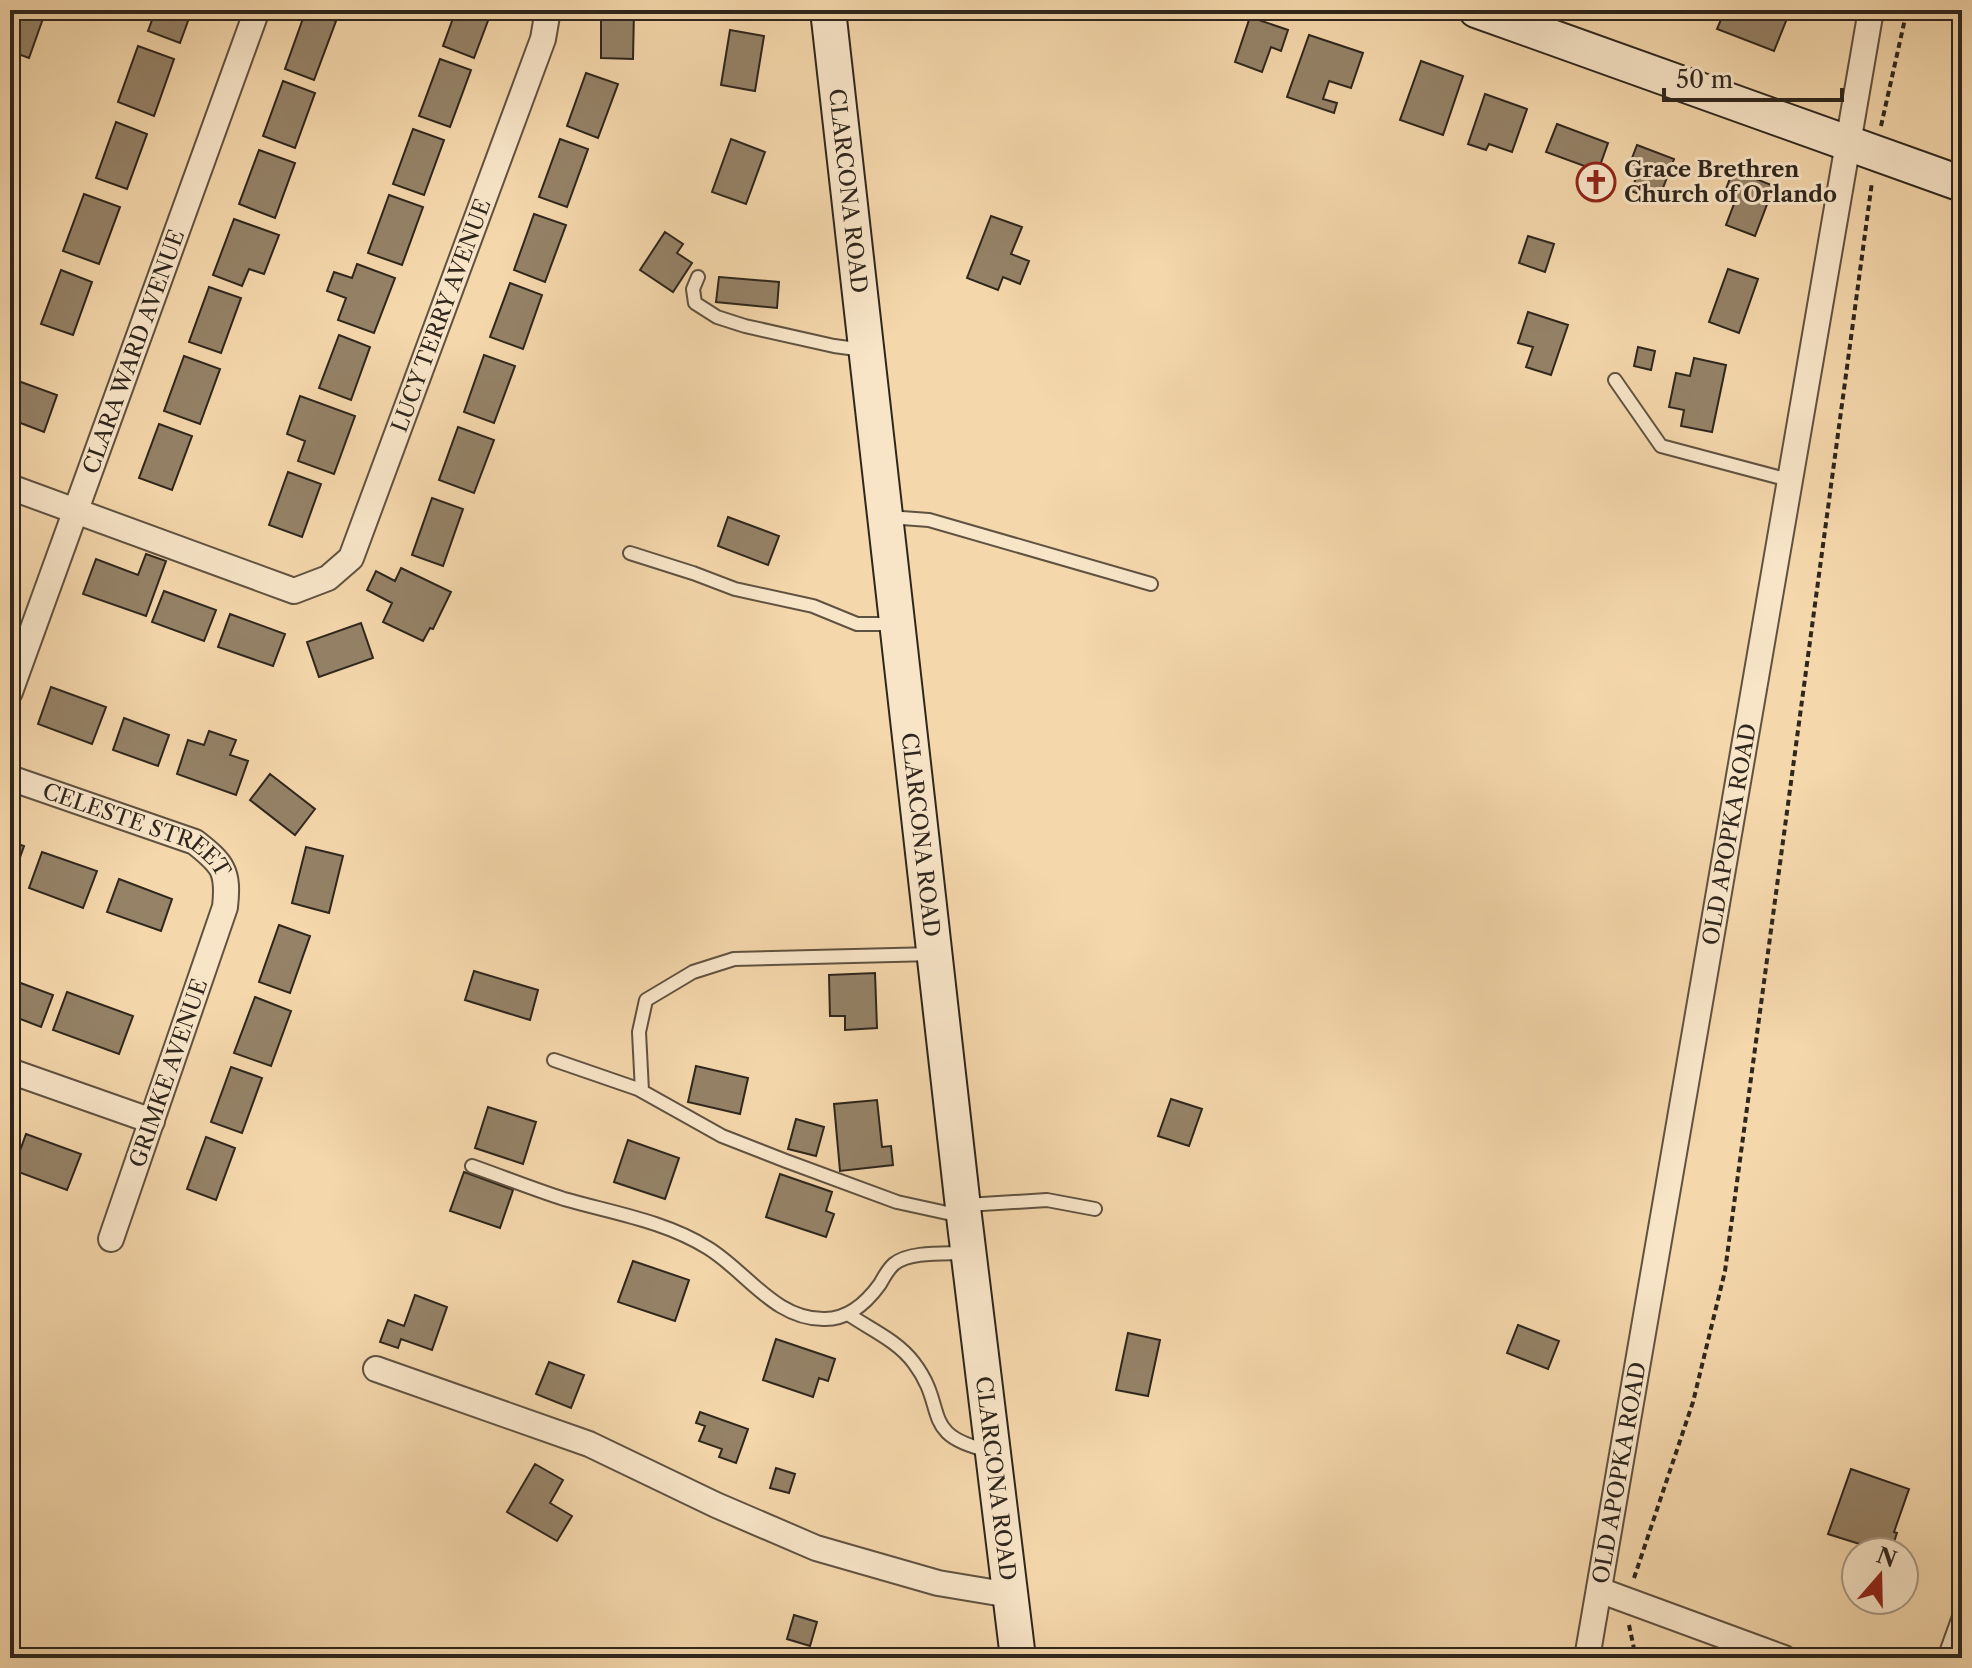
<svg xmlns="http://www.w3.org/2000/svg" width="1972" height="1668" font-family="'Libre Caslon Text',serif">
	<style>
		.building { fill: #958267; stroke: #2f261d; stroke-width: 2 }
		.lines { fill: none; stroke-linecap: round; stroke-linejoin: round }
		.lane-casing { stroke: #605240; stroke-width: 16 }
		.street-casing { stroke: #605240; stroke-width: 28 }
		.secondary-casing { stroke: #2f261d; stroke-width: 38 }
		.path { stroke: #2f261d; stroke-width: 4; stroke-dasharray: 6 4; stroke-linecap: butt }
		.lane { stroke: #f8e5c8; stroke-width: 12 }
		.street { stroke: #f8e5c8; stroke-width: 24 }
		.secondary { stroke: #f8e5c8; stroke-width: 34 }
		.labels { text-anchor: middle; stroke-width: 6; stroke-linejoin: round; paint-order: stroke }
		.poi-label { font-size: 22px; font-weight: bold; fill: #2f261d; stroke: #f8e5c8; text-anchor: start }
		.street-label { font-size: 22px; fill: #2f261d; stroke: #f8e5c8 }
	</style>
	<rect width="100%" height="100%" fill="#f4d7ab"/>
	<filter id="stains"><feTurbulence type="fractalNoise" baseFrequency=".0025" numOctaves="4"/><feColorMatrix values="0 0 0 0 .2 0 0 0 0 .09 0 0 0 0 .02 0 0 0 .5 -.17"/></filter>
	<radialGradient id="worn" r=".72"><stop offset=".6" stop-color="#630" stop-opacity="0"/><stop offset="1" stop-color="#630" stop-opacity=".3"/></radialGradient>
	<path class="building" d="M10 10H46L29 58 10 51Z
		M151 10H192L180 43 148 31 155 12Z
		M306 10 336 21 314 80 285 69Z
		M456 10H492L474 58 443 46Z
		M601 10H634L633 59 601 58Z
		M1725 10H1774L1788 16 1774 51 1717 29Z
		M1250 17 1288 30 1281 51 1271 47 1262 72 1235 62Z
		M730 30 764 36 755 91 721 85Z
		M1309 35 1363 53 1351 88 1329 81 1323 99 1337 103 1334 113 1287 97Z
		M138 46 174 59 154 116 118 102Z
		M440 59 471 70 450 127 419 116Z
		M1421 61 1463 76 1443 135 1400 120Z
		M10 72 18 75 10 98Z
		M586 73 618 84 598 138 567 126Z
		M283 81 315 93 295 148 263 136Z
		M1485 94 1527 109 1512 152 1489 144 1486 150 1468 144Z
		M116 122 147 134 127 189 96 178Z
		M1557 124 1608 143 1598 171 1546 152Z
		M413 129 444 140 424 195 393 184Z
		M560 139 588 149 567 207 539 197Z
		M731 139 765 152 746 204 712 192Z
		M1637 145 1674 159 1658 201 1631 191 1636 178 1626 174Z
		M259 150 295 163 275 218 239 204Z
		M1733 170 1774 186 1755 236 1726 225 1737 196 1725 192Z
		M84 194 120 207 99 264 63 251Z
		M389 195 423 207 402 265 368 253Z
		M534 214 566 225 545 282 514 270Z
		M991 216 1022 227 1011 254 1029 261 1020 284 1003 277 998 290 967 278Z
		M234 219 279 235 264 274 249 269 242 286 213 275Z
		M665 232 683 244 677 253 692 263 673 292 640 270Z
		M1528 236 1554 244 1545 272 1519 263Z
		M357 264 395 278 374 333 338 320 346 298 327 291 334 272 352 278Z
		M1728 269 1758 279 1739 333 1709 322Z
		M61 270 92 282 73 335 41 324Z
		M719 277 779 282 777 308 716 302Z
		M510 283 542 295 523 349 490 337Z
		M209 287 241 298 221 353 189 342Z
		M1528 312 1568 325 1551 375 1526 367 1533 347 1518 343Z
		M339 335 370 347 351 400 319 388Z
		M1638 347 1655 351 1651 370 1634 366Z
		M484 355 515 366 494 423 464 412Z
		M184 356 220 369 200 424 164 411Z
		M1694 358 1726 365 1712 432 1681 426 1684 410 1669 407 1676 373 1690 376Z
		M10 378 57 395 44 432 10 419Z
		M300 396 355 416 334 474 298 461 305 441 287 434Z
		M159 424 192 436 172 490 139 478Z
		M458 427 494 440 474 493 439 480Z
		M288 472 321 484 302 537 269 525Z
		M432 498 463 509 443 566 412 555Z
		M728 517 779 536 768 565 718 546Z
		M146 554 166 561 146 616 83 594 96 559 138 575Z
		M401 568 451 592 433 629 430 628 423 641 383 622 392 603 367 590 376 571 395 581Z
		M164 591 216 610 204 641 152 622Z
		M230 614 285 634 273 666 218 647Z
		M361 623 373 658 319 677 307 642Z
		M51 687 106 707 92 744 38 724Z
		M124 718 169 735 158 766 113 750Z
		M209 731 236 740 230 755 248 761 236 795 177 774 188 740 204 745Z
		M270 774 315 809 295 835 250 800Z
		M10 841 24 846 13 877 10 876Z
		M306 847 343 856 329 913 292 903Z
		M42 852 97 871 83 908 29 888Z
		M119 879 172 899 161 931 107 912Z
		M279 925 310 936 290 993 259 982Z
		M474 971 538 990 530 1020 465 1000Z
		M875 973 877 1028 845 1030V1016H830L829 975Z
		M10 979 53 995 41 1027 10 1015Z
		M67 992 133 1016 119 1054 53 1030Z
		M255 997 291 1011 271 1066 234 1053Z
		M696 1066 748 1078 740 1114 688 1102Z
		M231 1067 262 1078 242 1133 211 1122Z
		M1171 1099 1202 1109 1189 1146 1158 1136Z
		M877 1100 882 1147 891 1146 893 1165 840 1171 834 1104Z
		M488 1107 536 1122 523 1164 475 1148Z
		M796 1119 824 1127 816 1156 788 1149Z
		M26 1134 81 1154 67 1190 13 1170Z
		M206 1137 235 1148 216 1200 187 1189Z
		M628 1140 679 1158 665 1199 614 1182Z
		M464 1172 513 1190 500 1228 450 1211Z
		M780 1174 832 1192 826 1211 834 1214 826 1237 766 1217Z
		M633 1261 689 1280 675 1321 618 1302Z
		M415 1295 447 1307 432 1350 401 1339 398 1348 380 1342 388 1320 404 1326Z
		M1518 1325 1559 1341 1548 1369 1507 1353Z
		M1128 1333 1160 1340 1148 1396 1116 1390Z
		M776 1339 835 1359 828 1381 819 1378 813 1397 763 1380Z
		M549 1362 584 1375 571 1408 536 1394Z
		M700 1412 748 1429 736 1463 719 1457 722 1449 699 1441 705 1426 696 1423Z
		M535 1464 563 1480 550 1503 572 1516 557 1541 507 1512Z
		M776 1468 795 1474 789 1493 770 1488Z
		M1851 1469 1909 1489 1894 1532 1897 1533 1893 1545 1888 1543 1885 1552 1828 1534Z
		M794 1615 817 1622 810 1646 787 1639Z"/>
	<g class="lines">
		<defs>
			<path id="lane" d="M698 277 693 289 695 303 717 317 745 326 834 346 864 350
				M1615 380 1661 446 1789 480
				M888 517 929 520 1151 584
				M630 553 693 573 735 589 813 606 857 624H896
				M554 1060 638 1089 722 1136 786 1161 897 1202 961 1216
				M642 1091 639 1032 646 1000 693 972 734 959 934 954
				M472 1166C503 1177 533 1189 564 1199 613 1213 665 1221 708 1248 747 1272 775 1320 825 1319 848 1319 867 1302 880 1284 884 1277 888 1269 894 1264 910 1251 945 1254 965 1253
				M966 1205 1047 1200 1095 1209
				M848 1314C870 1329 898 1341 914 1363 949 1409 918 1435 990 1451
				M1944 1658 1962 1608"/>
			<g id="street">
				<path id="s1" d="M10 487 294 591 328 578 351 558 543 39 548 10"/>
				<path id="s2" d="M10 692 257 10"/>
				<path id="s3" d="M10 778 195 842C223 864 229 871 225 907L111 1239"/>
				<path d="M10 1071 152 1121"/>
				<path d="M376 1369 589 1444 716 1505 816 1548 938 1583 1010 1595"/>
				<path d="M1599 1590 1784 1658"/>
				<path id="s4" d="M1587 1658 1871 10"/>
			</g>
			<g id="secondary">
				<path id="s5" d="M828 10 964 1216 1018 1658"/>
				<path d="M1476 10 1962 184"/>
			</g>
		</defs>
		<use href="#lane" class="lane-casing"/>
		<use href="#street" class="street-casing"/>
		<use href="#secondary" class="secondary-casing"/>
		<path class="path" d="M1881 126 1907 10
			M1634 1578 1693 1402 1725 1271 1872 182
			M1629 1625 1636 1658"/>
		<use href="#lane" class="lane"/>
		<use href="#street" class="street"/>
		<use href="#secondary" class="secondary"/>
	</g>
	<defs>
		<symbol id="church-ring" viewBox="-11 -11 22 22"><circle r="9.5" fill="#f8e5c8" stroke="#8f2418" stroke-width="1.5"/><path d="M-1.2-6h2.4v3.5h3.3v2.4h-3.3V6h-2.4V-.1h-3.3v-2.4h3.3Z" fill="#8f2418"/></symbol>
	</defs>
	<g fill-rule="evenodd">
		<use href="#church-ring" x="1574" y="160" width="44" height="44"/>
	</g>
	<g class="labels">
		<g class="poi-label">
			<text x="1624" y="177">Grace Brethren<tspan x="1624" dy="25">Church of Orlando</tspan></text>
		</g>
		<g class="street-label">
			<text dy="8" stroke="none"><textPath href="#s5" startOffset="182">CLARCONA ROAD</textPath></text>
			<text dy="8" stroke="none"><textPath href="#s1" startOffset="628">LUCY TERRY AVENUE</textPath></text>
			<text dy="8" stroke="none"><textPath href="#s2" startOffset="362">CLARA WARD AVENUE</textPath></text>
			<text dy="8" stroke="none"><textPath href="#s5" startOffset="830">CLARCONA ROAD</textPath></text>
			<text dy="8" stroke="none"><textPath href="#s4" startOffset="836">OLD APOPKA ROAD</textPath></text>
			<text dy="8" stroke="none"><textPath href="#s3" startOffset="138">CELESTE STREET</textPath></text>
			<text transform="translate(168 1073) rotate(-71)" y="8">GRIMKE AVENUE</text>
			<text dy="8" stroke="none"><textPath href="#s4" startOffset="188">OLD APOPKA ROAD</textPath></text>
			<text dy="8" stroke="none"><textPath href="#s5" startOffset="1478">CLARCONA ROAD</textPath></text>
		</g>
	</g>
	<rect width="1972" height="1668" fill="none" stroke="#f4d7ab" stroke-width="40"/>
	<rect x="12" y="12" width="1948" height="1644" fill="none" stroke="#2f261d" stroke-width="4"/>
	<rect x="20" y="20" width="1932" height="1628" fill="none" stroke="#2f261d" stroke-width="2"/>
	<g transform="translate(1880 1576) rotate(20)"><circle r="38" fill="#f8e5c8" stroke="#a89984" stroke-width="2"/>
	<path d="M0-6L14 30L0 20L-14 30Z" fill="#8f2418"/>
	<text y="-12" font-size="22" font-weight="bold" text-anchor="middle" fill="#2f261d">N</text>
	</g>
	<path d="M1664 88v12h178v-12" fill="none" stroke="#2f261d" stroke-width="4"/>
	<text x="1676" y="88" font-size="24" fill="#2f261d" stroke="#f8e5c8" stroke-width="6" paint-order="stroke">50 m</text>
	<rect width="100%" height="100%" filter="url(#stains)"/>
	<rect width="100%" height="100%" fill="url(#worn)"/>
</svg>
